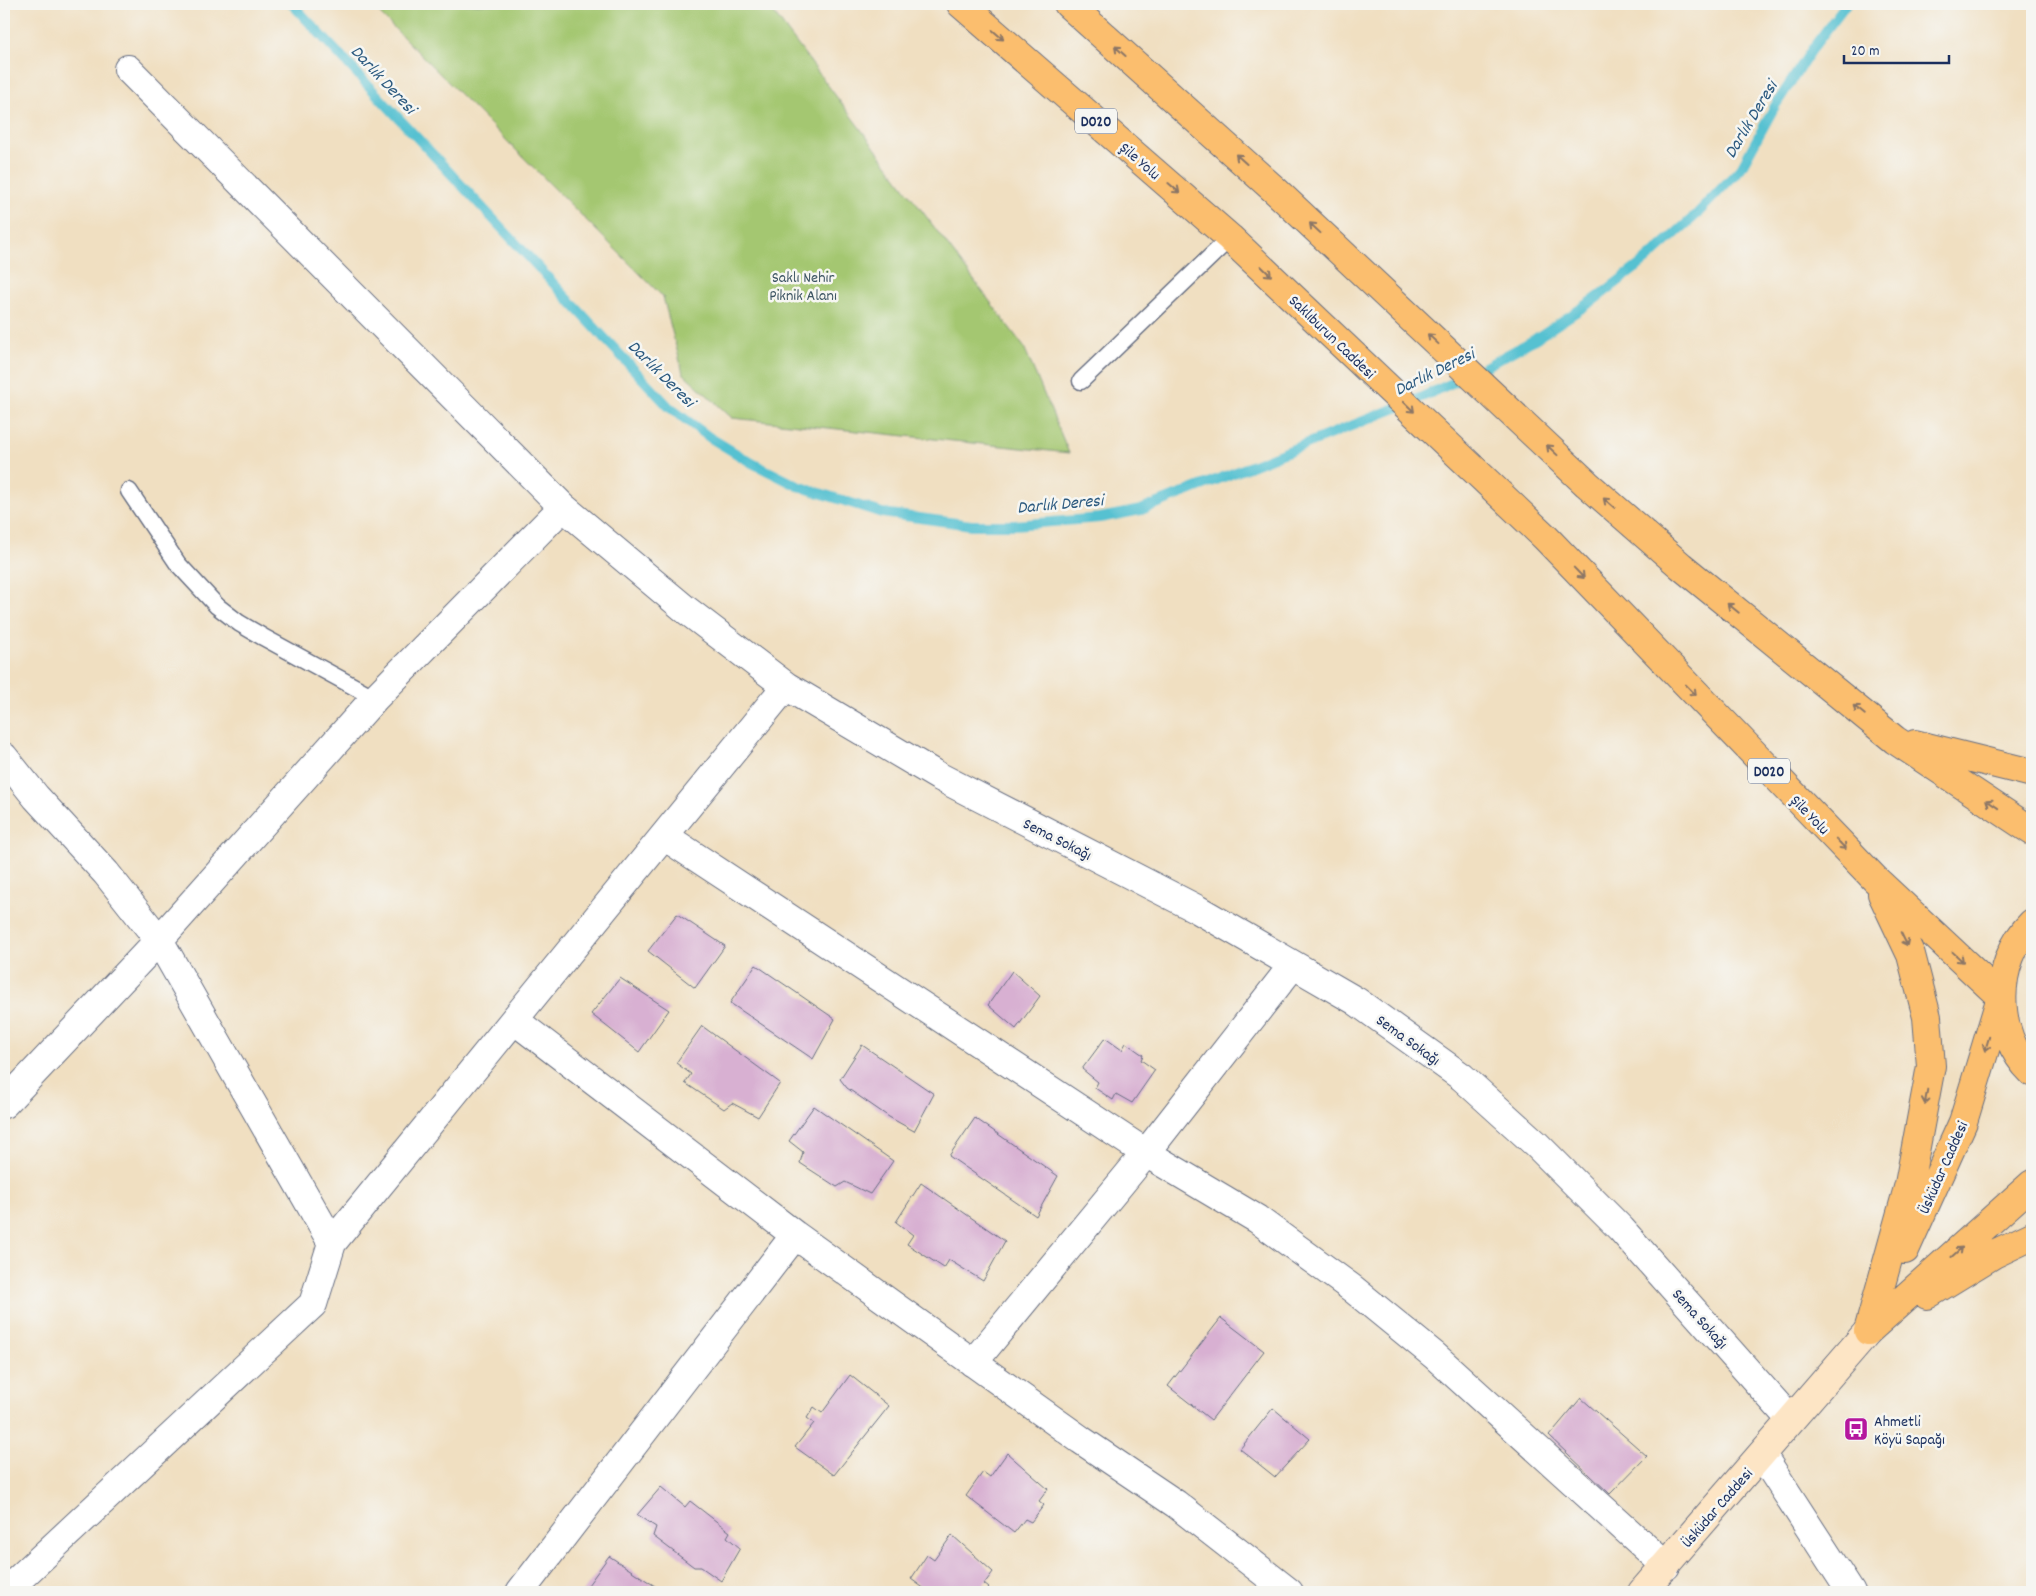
<svg xmlns="http://www.w3.org/2000/svg" width="2036" height="1596" font-family="Dekko,sans-serif">
	<style>
		.green { fill: #a4c771; stroke: #607b68 }
		.lines { fill: none; stroke-linecap: round; stroke-linejoin: round }
		.stream { stroke: #56c1d1; stroke-width: 10 }
		.building { fill: #d8b0d2 }
		.service-casing { stroke: #666d81; stroke-width: 19 }
		.minor-casing { stroke: #666d81; stroke-width: 30 }
		.secondary-casing { stroke: #666d81; stroke-width: 30 }
		.trunk-casing { stroke: #666d81; stroke-width: 30 }
		.service { stroke: #fff; stroke-width: 16 }
		.minor { stroke: #fff; stroke-width: 28 }
		.secondary { stroke: #fde5c5; stroke-width: 28 }
		.trunk { stroke: #fbbe6e; stroke-width: 28 }
		.oneway { stroke: #8b7666 }
		.labels { text-anchor: middle; stroke-width: 5; stroke-linejoin: round; paint-order: stroke }
		.shield { fill: #f6f6f2; stroke: #5d6b8a; stroke-width: 1 }
		.shield-label { font-size: 15px; font-weight: bold; fill: #1b2f5e }
		.street-label { font-size: 16px; fill: #1b2f5e; stroke: #f6f6f2 }
		.park-label { font-size: 16px; fill: #3d5563; stroke: #f6f6f2 }
		.poi-label { font-size: 16px; fill: #1b2f5e; stroke: #f6f6f2; text-anchor: start }
		.water-label { font-size: 18px; font-style: italic; fill: #2d5b80; stroke: #f6f6f2 }
	</style>
	<rect width="100%" height="100%" fill="#f6f6f2"/>
	<filter id="ink" filterUnits="userSpaceOnUse"><feTurbulence type="fractalNoise" baseFrequency=".02" numOctaves="2"/><feDisplacementMap in="SourceGraphic" scale="10" xChannelSelector="R" yChannelSelector="G"/><feConvolveMatrix kernelMatrix="1 2 1 2 8 2 1 2 1" color-interpolation-filters="sRGB"/></filter>
	<filter id="wash" filterUnits="userSpaceOnUse"><feTurbulence type="fractalNoise" baseFrequency=".0096" numOctaves="4" result="noise"/><feDisplacementMap in="SourceGraphic" scale="20" xChannelSelector="R" yChannelSelector="G"/><feGaussianBlur stdDeviation="1.12" result="paint"/><feColorMatrix in="noise" values="0 0 0 0 0 0 0 0 0 0 0 0 0 0 0 0 0 1.4 0 .05"/><feComposite in="paint" operator="in"/></filter>
	<g filter="url(#wash)">
		<rect width="100%" height="100%" fill="#f0dfc1"/>
		<path class="green" d="M370 4H767L1024 347 1069 453 732 418 683 373 663 297Z"/>
		<g class="lines">
			<path class="stream" d="M292 4 669 407 709 437 752 463 798 486 882 513 971 525H1015L1100 518 1141 510 1411 402 1474 373 1535 339 1594 300 1646 260 1695 216 1741 168 1775 106 1815 45 1846 4"/>
		</g>
		<g id="blocks">
			<path class="building" d="M677 914 725 946 695 988 648 951Z
				M756 965 835 1019 813 1059 730 1003Z
				M1012 971 1040 996 1016 1029 988 1005Z
				M620 978 669 1010 639 1052 591 1014Z
				M702 1026 780 1083 758 1117 732 1103 724 1109 685 1083 691 1074 676 1063Z
				M1105 1038 1122 1050 1126 1043 1143 1055 1141 1060 1155 1070 1132 1103 1116 1094 1113 1100 1095 1088 1098 1082 1082 1069Z
				M862 1045 934 1094 914 1131 889 1117 847 1088 840 1079Z
				M814 1106 893 1161 870 1194 845 1182 837 1187 800 1163 803 1152 789 1141Z
				M975 1118 1058 1176 1036 1216 949 1156Z
				M921 1183 1005 1241 983 1281 949 1260 944 1268 907 1244 913 1235 896 1222Z
				M1221 1318 1264 1351 1211 1420 1168 1386Z
				M850 1375 889 1406 834 1475 795 1447 814 1423 807 1418 814 1407 822 1413Z
				M1581 1398 1647 1456 1610 1494 1549 1436Z
				M1273 1408 1310 1439 1275 1477 1240 1449Z
				M1007 1453 1048 1489 1039 1501 1044 1505 1031 1522 1025 1519 1014 1533 966 1496 983 1472 990 1477Z
				M661 1487 685 1507 690 1501 730 1532 727 1537 740 1548 721 1581 701 1567H694L653 1536 656 1527 637 1515Z
				M952 1535 993 1572 984 1584 989 1588 985 1592H929L911 1579 927 1555 934 1560Z
				M609 1556 658 1588 655 1592H583Z"/>
		</g>
	</g>
	<g filter="url(#ink)">
		<use href="#blocks" fill-opacity="0" stroke="#666d81" stroke-width="1"/>
		<g class="lines">
			<defs>
				<path id="service" d="M1081 381 1230 238
					M129 491 178 564 217 606 239 623 263 637 375 698"/>
				<path id="minor" d="M128 69 563 507
					M4 757 36 797 106 873 159 940 375 698 563 507 685 609 786 686 938 776 1197 909 1356 1001 1462 1077 1536 1144 1621 1229 1790 1419
					M664 836 1146 1153 1257 1219 1353 1289 1435 1356 1666 1566
					M514 1020 795 1235 1081 1440 1176 1504 1289 1592
					M4 1104 159 940 332 1243 313 1304 5 1592
					M332 1243 786 686
					M973 1363 1146 1153 1293 965
					M1762 1455 1851 1592
					M520 1592 795 1235"/>
				<path id="secondary" d="M1642 1592 1868 1331"/>
				<path id="trunk" d="M961 4 1230 238 1545 537 1875 879 2001 997
					M1068 4 1277 192 1587 484 1681 566 1895 740 2032 831
					M1915 744 2032 773
					M2032 923C1993 961 1992 1034 2032 1072
					M1905 1250 1963 1122 2001 997
					M1927 1295 1994 1254 2032 1236
					M1868 1331 1909 1184 1931 1066 1927 1017 1911 955 1882 894
					M1868 1331 2032 1184"/>
			</defs>
			<use href="#service" class="service-casing"/>
			<use href="#minor" class="minor-casing"/>
			<use href="#secondary" class="secondary-casing"/>
			<use href="#trunk" class="trunk-casing"/>
			<use href="#service" class="service"/>
			<use href="#minor" class="minor"/>
			<use href="#secondary" class="secondary"/>
			<use href="#trunk" class="trunk"/>
		</g>
		<defs><path id="oneway-shaft" d="M-6 0H5M1.5-3L5.5 0L1.5 3" fill="none" stroke-width="1.6" stroke-linecap="round" stroke-linejoin="round" transform="scale(1.25)"/></defs>
		<g class="oneway">
			<use href="#oneway-shaft" transform="translate(998 35) rotate(41)"/>
			<use href="#oneway-shaft" transform="translate(1120 51) rotate(-138)"/>
			<use href="#oneway-shaft" transform="translate(1241 159) rotate(-138)"/>
			<use href="#oneway-shaft" transform="translate(1174 188) rotate(41)"/>
			<use href="#oneway-shaft" transform="translate(1315 228) rotate(-137)"/>
			<use href="#oneway-shaft" transform="translate(1266 271) rotate(44)"/>
			<use href="#oneway-shaft" transform="translate(1433 339) rotate(-137)"/>
			<use href="#oneway-shaft" transform="translate(1409 407) rotate(44)"/>
			<use href="#oneway-shaft" transform="translate(1552 450) rotate(-137)"/>
			<use href="#oneway-shaft" transform="translate(1609 503) rotate(-139)"/>
			<use href="#oneway-shaft" transform="translate(1579 573) rotate(46)"/>
			<use href="#oneway-shaft" transform="translate(1733 608) rotate(-141)"/>
			<use href="#oneway-shaft" transform="translate(1691 690) rotate(46)"/>
			<use href="#oneway-shaft" transform="translate(1859 710) rotate(-141)"/>
			<use href="#oneway-shaft" transform="translate(1992 804) rotate(-146)"/>
			<use href="#oneway-shaft" transform="translate(1841 844) rotate(46)"/>
			<use href="#oneway-shaft" transform="translate(1904 939) rotate(64)"/>
			<use href="#oneway-shaft" transform="translate(1958 957) rotate(43)"/>
			<use href="#oneway-shaft" transform="translate(1987 1044) rotate(107)"/>
			<use href="#oneway-shaft" transform="translate(1926 1097) rotate(100)"/>
			<use href="#oneway-shaft" transform="translate(1957 1252) rotate(-42)"/>
		</g>
	</g>
	<defs>
		<symbol id="bus-square" viewBox="-11 -11 22 22"><rect x="-9" y="-9" width="18" height="18" rx="4" fill="#b5179e" stroke="#f6f6f2"/><path d="M-5-6H5V4H4V6H2V4H-2V6H-4V4H-5ZM-3.5-4V0h7V-4ZM-3.5 1.2v1.5H-2V1.2ZM2 1.2v1.5H3.5V1.2Z" fill="#fff"/></symbol>
	</defs>
	<g fill-rule="evenodd">
		<use href="#bus-square" x="1842" y="1415" width="28" height="28"/>
	</g>
	<g class="labels">
		<g class="shield">
			<rect x="1075" y="108.5" width="42" height="25" rx="4"/>
			<rect x="1748" y="758.5" width="42" height="25" rx="4"/>
		</g>
		<g class="shield-label">
			<text x="1096" y="126">D020</text>
			<text x="1769" y="776">D020</text>
		</g>
		<g class="street-label">
			<text transform="translate(1141 160) rotate(41)" y="6">Şile Yolu</text>
			<text transform="translate(1333 336) rotate(44)" y="6">Saklıburun Caddesi</text>
			<text transform="translate(1811 814) rotate(46)" y="6">Şile Yolu</text>
			<text transform="translate(1058 838) rotate(27)" y="6">Sema Sokağı</text>
			<text transform="translate(1409 1039) rotate(36)" y="6">Sema Sokağı</text>
			<text transform="translate(1942 1167) rotate(-66)" y="6">Üsküdar Caddesi</text>
			<text transform="translate(1701 1318) rotate(48)" y="6">Sema Sokağı</text>
			<text transform="translate(1716 1507) rotate(-49)" y="6">Üsküdar Caddesi</text>
		</g>
		<g class="park-label">
			<text x="803" y="282">Saklı Nehir<tspan x="803" dy="18">Piknik Alanı</tspan></text>
		</g>
		<g class="poi-label">
			<text x="1874" y="1426">Ahmetli<tspan x="1874" dy="18">Köyü Sapağı</tspan></text>
		</g>
		<g class="water-label">
			<text transform="translate(384 79) rotate(47)" y="6">Darlık Deresi</text>
			<text transform="translate(1750 119) rotate(-59)" y="6">Darlık Deresi</text>
			<text transform="translate(1434 371) rotate(-26)" y="6">Darlık Deresi</text>
			<text transform="translate(662 373) rotate(45)" y="6">Darlık Deresi</text>
			<text transform="translate(1060 503) rotate(-5)" y="6">Darlık Deresi</text>
		</g>
	</g>
	<rect width="2036" height="1596" fill="none" stroke="#f6f6f2" stroke-width="20"/>
	<path d="M1844 55v8h105v-8" fill="none" stroke="#1b2f5e" stroke-width="2.5"/>
	<text x="1851" y="55" font-size="15" fill="#1b2f5e" stroke="#f6f6f2" stroke-width="4" paint-order="stroke">20 m</text>
</svg>
